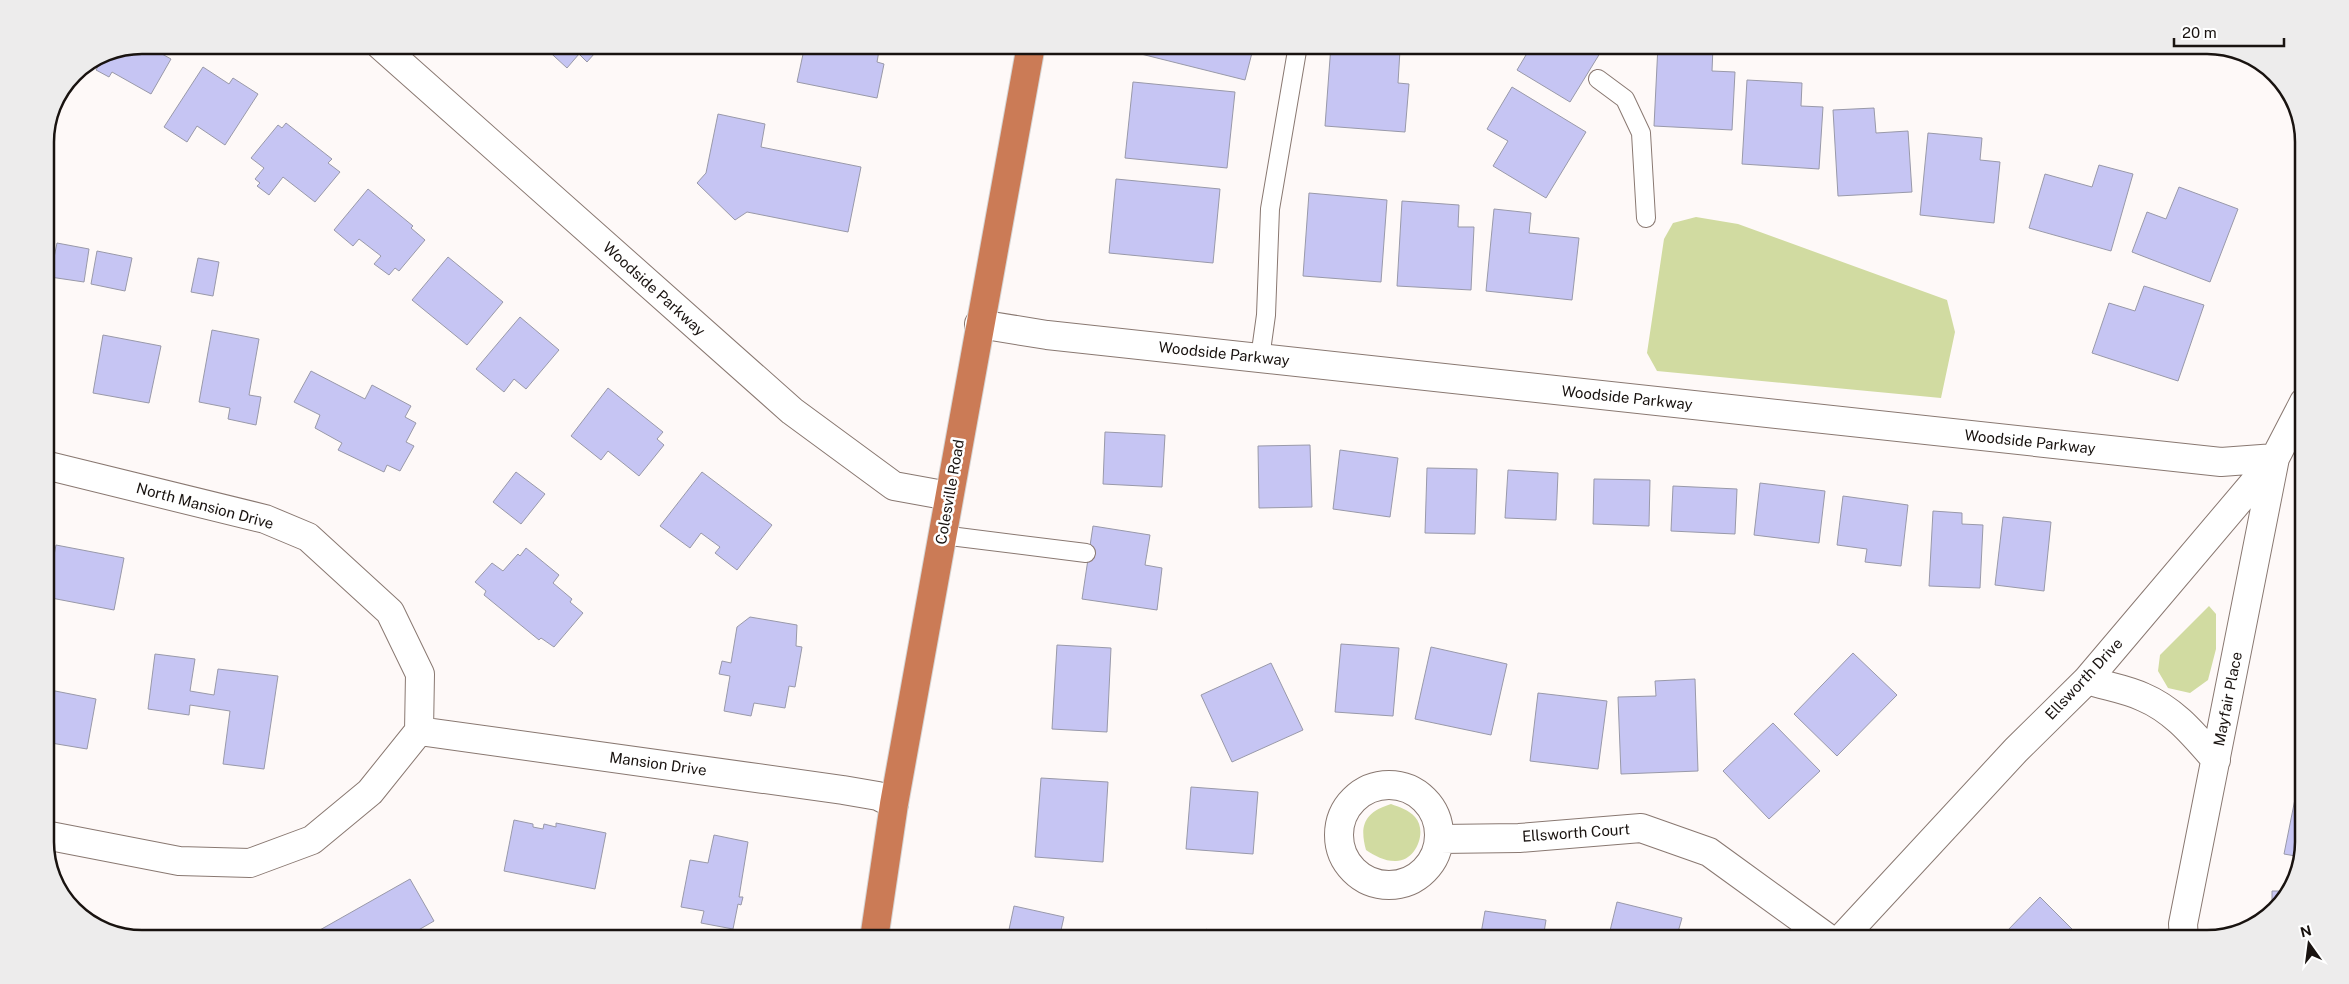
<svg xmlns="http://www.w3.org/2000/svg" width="2349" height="984" font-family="'Public Sans',sans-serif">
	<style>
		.green { fill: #d1dba1 }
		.building { fill: #c6c5f3; stroke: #9999a9 }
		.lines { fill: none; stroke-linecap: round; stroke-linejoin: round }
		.lane-casing { stroke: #897871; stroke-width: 20 }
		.street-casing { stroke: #897871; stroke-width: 30 }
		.highway-casing { stroke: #d6d5d4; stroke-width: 30 }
		.lane { stroke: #fff; stroke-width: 18 }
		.street { stroke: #fff; stroke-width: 28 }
		.highway { stroke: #cb7b56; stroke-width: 28 }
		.labels { text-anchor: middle; stroke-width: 5; stroke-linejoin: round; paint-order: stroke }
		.street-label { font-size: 15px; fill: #191310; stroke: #fff }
		.rim { fill: none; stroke: #191310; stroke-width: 2.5 }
	</style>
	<rect width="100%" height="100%" fill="#fef9f8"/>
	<path class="green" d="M1696 217 1738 224 1947 300 1955 332 1941 398 1657 371 1647 353 1664 239 1673 223Z
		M2209 606 2216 614V649L2208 680 2190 693 2168 688 2158 671 2160 655Z
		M1391 804C1399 807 1409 810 1415 817 1428 831 1416 862 1395 861 1384 861 1375 856 1366 850 1359 825 1365 812 1391 804Z"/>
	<path class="building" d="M141 45H146L171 59 151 94 112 72 109 77 96 70 106 52Z
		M542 45H602L587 62 579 54 567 68Z
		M805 45H880L877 62 884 64 877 98 797 82Z
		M1144 45H1254L1245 80 1141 54Z
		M1331 45 1400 50 1398 83 1409 84 1405 132 1325 126Z
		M1532 45H1605L1570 102 1517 70Z
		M1658 45 1713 47 1712 71 1735 72 1732 130 1654 126Z
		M203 67 229 84 233 78 258 94 225 145 197 126 187 142 164 127Z
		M1747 80 1802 83 1801 106 1823 107 1819 169 1742 164Z
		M1133 82 1235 92 1227 168 1125 158Z
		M1512 87 1586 132 1546 198 1493 166 1508 141 1487 129Z
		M1874 108 1876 133 1908 131 1912 192 1838 196 1833 110Z
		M718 114 765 124 761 147 861 167 848 232 747 212 735 220 697 183 706 173Z
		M286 123 332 159 328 163 340 172 315 202 283 177 269 195 257 186 260 183 255 179 264 168 251 158 278 125 282 128Z
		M1928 133 1982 138 1980 160 2000 162 1994 223 1920 215Z
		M2099 165 2133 174 2111 251 2029 228 2045 174 2092 187Z
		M1116 179 1220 189 1213 263 1109 253Z
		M2179 187 2238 209 2210 282 2132 252 2147 212 2166 219Z
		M368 189 413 226 411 228 425 240 399 271 395 268 389 275 374 264 381 256 359 239 353 246 334 230Z
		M1309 193 1387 200 1381 282 1303 276Z
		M1402 201 1459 205 1458 227H1474L1471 290 1397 286Z
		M1494 209 1531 213 1529 233 1579 238 1572 300 1486 291Z
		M57 243 89 249 84 282 50 277Z
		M97 251 132 258 125 291 91 284Z
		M448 257 503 302 467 345 412 300Z
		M198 258 219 262 213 296 191 292Z
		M2144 286 2204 305 2178 381 2092 353 2109 303 2135 311Z
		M45 314 51 316 45 346Z
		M520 317 559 350 526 389 514 379 504 392 476 369Z
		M212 330 259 339 249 395 261 397 256 425 228 419 230 408 199 402Z
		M103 335 161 346 149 403 93 393Z
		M311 371 365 399 372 385 411 406 405 417 416 423 406 442 414 446 400 471 387 465 384 472 338 450 342 443 315 428 320 415 294 402Z
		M608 388 663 432 657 439 664 445 639 476 608 451 601 460 571 436Z
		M1105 432 1165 435 1162 487 1103 484Z
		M1310 445 1312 507 1259 508 1258 446Z
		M1340 450 1398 458 1390 517 1333 509Z
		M1427 468 1477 469 1475 534 1425 533Z
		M1508 470 1558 473 1556 520 1505 518Z
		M516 472 545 494 521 524 493 502Z
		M702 472 772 525 737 570 715 553 720 547 701 533 690 548 660 526Z
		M1594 479 1650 480 1649 526 1593 524Z
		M1760 483 1825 491 1819 543 1754 535Z
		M1673 486 1737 489 1735 534 1671 531Z
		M1843 496 1908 505 1901 566 1865 562 1867 549 1837 545Z
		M1933 511 1962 513V524L1983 525 1980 588 1929 586Z
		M2003 517 2051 522 2044 591 1995 585Z
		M1093 526 1150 535 1145 565 1162 568 1157 610 1082 599Z
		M56 545 124 558 114 610 46 597Z
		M526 548 559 575 553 583 572 599 570 602 583 613 554 647 541 638 539 640 484 595 486 591 475 582 492 563 503 571 518 554 520 556Z
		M750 617 797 625 796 646 802 647 795 687 789 686 785 708 754 703 751 716 724 711 730 676 719 674 722 661 731 663 737 627Z
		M1341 644 1399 648 1393 716 1335 712Z
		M1057 645 1111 648 1107 732 1052 729Z
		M1431 647 1507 664 1491 735 1415 719Z
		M1853 653 1897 695 1837 756 1794 714Z
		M155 654 195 659 190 691 214 695 218 669 278 676 264 769 223 764 230 711 190 705 189 715 148 709Z
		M1271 663 1303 730 1232 762 1201 695Z
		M1695 679 1698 771 1621 774 1618 697 1656 696 1655 681Z
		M45 689 96 699 87 749 45 742Z
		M1538 693 1607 701 1598 769 1530 761Z
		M1773 723 1820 771 1769 819 1723 771Z
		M1041 778 1108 782 1103 862 1035 857Z
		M2299 779 2304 780V843L2301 857 2284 854Z
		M1191 787 1258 792 1253 854 1186 849Z
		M514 820 533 824V827L543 829 544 824 556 827V823L606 833 595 889 504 871Z
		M714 835 748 842 739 897H743L741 905 738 904 733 929 701 923 704 911 681 907 690 860 708 863Z
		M410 879 434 921 403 939H314L311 935Z
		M2272 891H2287L2272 909Z
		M2040 897 2072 929 2062 939H2013L2006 932Z
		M1617 902 1682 918 1676 939H1608Z
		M1014 906 1064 917 1059 939H1007Z
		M1485 911 1546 920 1543 939H1480Z
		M1206 929 1219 939H1198Z
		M103 930 157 939H141Z"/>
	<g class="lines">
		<defs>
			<path id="lane" d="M1598 79 1625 99 1641 133 1646 218
				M1260 358 1266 315 1270 209 1298 45
				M942 535 1086 553"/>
			<path id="street" d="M380 45 792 411 894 486 949 496
				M979 324 1047 335 2221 462 2275 458 2183 924 2184 939
				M45 465 265 519 308 537 390 612 420 674 419 731
				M2087 680C2105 686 2126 689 2143 697 2174 710 2194 735 2216 760
				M419 731 843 790 878 796 894 804
				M1339 835a50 50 0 1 1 100 0a50 50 0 1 1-100 0Z
				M45 835 179 861 250 863 312 840 370 792 419 731
				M1440 839 1519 838 1641 828 1709 852 1829 939
				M1841 939 2016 750 2087 680 2275 458 2304 402"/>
			<path id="highway" d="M874 939 894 804 1031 45"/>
		</defs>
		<use href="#lane" class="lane-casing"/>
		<use href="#street" class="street-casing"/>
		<use href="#highway" class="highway-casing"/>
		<use href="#lane" class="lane"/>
		<use href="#street" class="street"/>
		<use href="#highway" class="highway"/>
	</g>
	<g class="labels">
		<g class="street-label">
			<text transform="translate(654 289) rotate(42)" y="5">Woodside Parkway</text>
			<text transform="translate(1224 354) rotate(6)" y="5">Woodside Parkway</text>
			<text transform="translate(1627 398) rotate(6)" y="5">Woodside Parkway</text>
			<text transform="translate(2030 442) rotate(6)" y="5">Woodside Parkway</text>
			<text transform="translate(950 492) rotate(-80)" y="5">Colesville Road</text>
			<text transform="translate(205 506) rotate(15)" y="5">North Mansion Drive</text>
			<text transform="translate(2084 679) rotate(-47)" y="5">Ellsworth Drive</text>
			<text transform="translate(2228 699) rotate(-79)" y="5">Mayfair Place</text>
			<text transform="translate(658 764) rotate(8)" y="5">Mansion Drive</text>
			<text transform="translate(1576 833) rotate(-4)" y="5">Ellsworth Court</text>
		</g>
	</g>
	<path d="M0 0H2349V984H0ZM142 54H2207A88 88 0 0 1 2295 142V842A88 88 0 0 1 2207 930H142A88 88 0 0 1 54 842V142A88 88 0 0 1 142 54Z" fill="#edecec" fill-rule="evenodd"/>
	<path class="rim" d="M142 54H2207A88 88 0 0 1 2295 142V842A88 88 0 0 1 2207 930H142A88 88 0 0 1 54 842V142A88 88 0 0 1 142 54Z"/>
	<g transform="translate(2309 944) rotate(346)" stroke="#ffffff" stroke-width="4" paint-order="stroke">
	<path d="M0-4L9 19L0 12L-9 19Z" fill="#191310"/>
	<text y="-8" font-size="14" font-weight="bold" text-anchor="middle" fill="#191310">N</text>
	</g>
	<path d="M2174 38v8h110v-8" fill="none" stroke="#191310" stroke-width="2.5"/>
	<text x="2182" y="38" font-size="15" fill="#191310" stroke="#ffffff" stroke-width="4" paint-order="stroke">20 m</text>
</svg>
